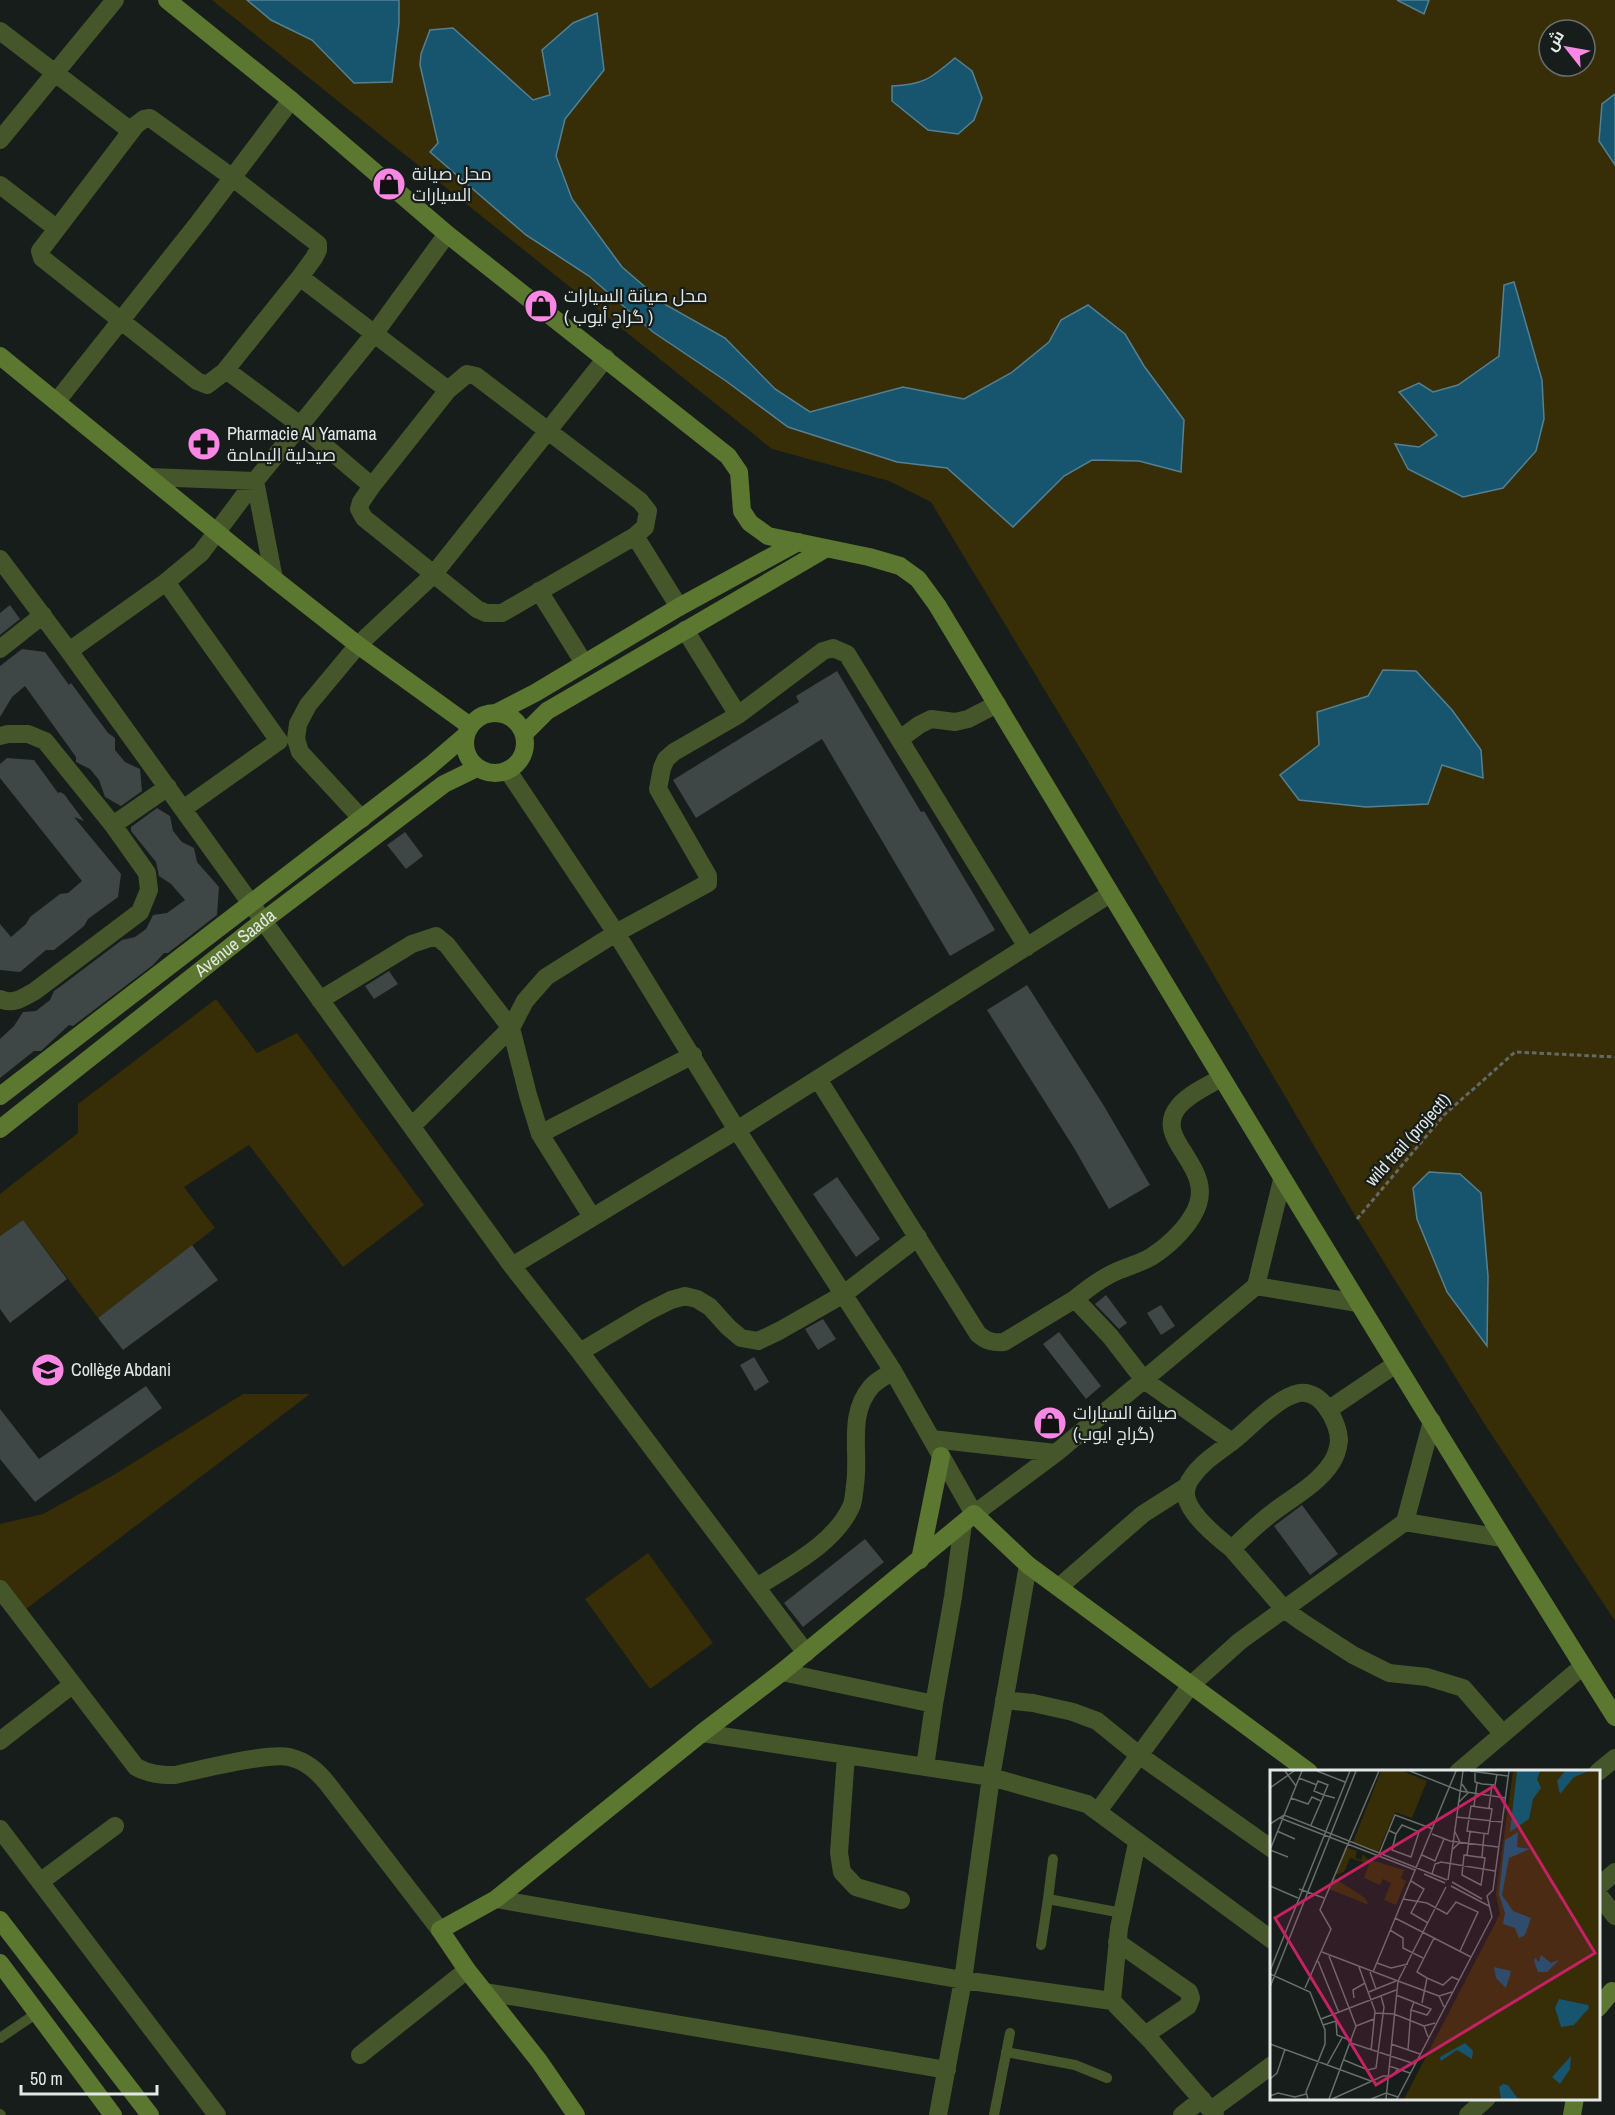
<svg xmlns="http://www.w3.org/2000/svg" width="1615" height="2115" font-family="'Archivo Narrow',Cairo,sans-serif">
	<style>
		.green { fill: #372d07; fill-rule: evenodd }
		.water { fill: #17546e; stroke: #548092; stroke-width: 1.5 }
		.building { fill: #3e4646 }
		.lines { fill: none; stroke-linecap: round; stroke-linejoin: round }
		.path { stroke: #646967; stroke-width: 3; stroke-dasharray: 4.5 3; stroke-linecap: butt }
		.lane { stroke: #45562b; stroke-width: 10 }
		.street { stroke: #45562b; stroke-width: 18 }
		.secondary { stroke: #5c7730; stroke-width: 18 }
		.labels { text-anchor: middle; stroke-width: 4.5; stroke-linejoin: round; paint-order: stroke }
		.poi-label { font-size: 18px; fill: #e3e7e5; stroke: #171d1a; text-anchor: start }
		.street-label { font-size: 18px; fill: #e3e7e5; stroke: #171d1a }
		.inset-road { fill: none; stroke: #696e6b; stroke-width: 1.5 }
		.view { fill: #c42262; fill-opacity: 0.15; stroke: #c42262; stroke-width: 3 }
		.inset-edge { fill: none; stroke: #e3e7e5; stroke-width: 3 }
	</style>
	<rect width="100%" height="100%" fill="#171d1a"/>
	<path class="green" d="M212 0H1615V1621L1487 1428 1357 1219 1101 783 931 502 889 481 772 449ZM1549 30H1585V66H1549Z
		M216 999 257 1053 297 1033 424 1205 343 1267 249 1145 184 1187 215 1228 98 1318 23 1220 0 1236V1194L78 1133V1104Z
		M243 1394H310L22 1612 0 1584V1524L43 1514 112 1476Z
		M648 1553 713 1643 650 1689 585 1599Z"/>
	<path class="water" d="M247 0H399V23L392 82 354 83 312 40 271 20Z
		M1397 0H1429L1424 14Z
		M597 13 604 70 565 119 556 156 572 199 622 267 666 305 725 338 775 389 810 412 903 387 964 399 1011 373 1049 342 1061 320 1088 305 1125 334 1144 366 1184 420 1181 472 1139 461 1092 460 1064 476 1013 527 947 468 897 462 788 427 726 381 653 332 589 276 526 235 430 152 438 143 420 65 421 54 430 30 453 28 533 100 550 95 542 50 573 23Z
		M955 58 972 71 982 98 974 120 958 134 928 130 892 101V86C924 85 931 78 955 58Z
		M1615 94V165L1599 141 1602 104Z
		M1514 282 1542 380 1544 419 1536 451 1503 488 1463 497 1408 469 1395 444 1419 447 1437 435 1399 392 1419 383 1433 392 1458 385 1499 356 1504 285Z
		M1383 670 1416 671 1452 710 1481 750 1483 778 1442 765 1428 804 1366 807 1299 800 1280 775 1319 745 1317 712 1368 696Z
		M1429 1172 1460 1174 1481 1193 1488 1276 1487 1346 1447 1292 1417 1219 1413 1188Z"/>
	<path class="building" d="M10 605 20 619 0 635V613Z
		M22 649 45 652 69 685 71 683 108 733 115 738V750L125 762 140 769 142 791 121 806 105 797 99 780 90 769 76 762V757L25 686 12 697 0 717V666Z
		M837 671 921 812 924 811 995 930 950 956 822 739 696 818 673 780 799 702 796 696Z
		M7 758 34 760 58 793 60 792 64 794 84 821 74 817 121 874 118 897 88 919 84 926 54 950H46L20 972 0 970V924L11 937 26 924 30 917 60 894 68 893 82 881 0 778V764Z
		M157 808 170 816 173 831 182 842 194 848 197 862 219 887 217 915 168 953H164L153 965 73 1026 69 1025 41 1051H34L0 1078V1039L14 1026 23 1012 36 1011 50 1000 54 991 61 986 122 940 135 937 146 929 153 915 167 913 185 900 171 884 159 876 156 862 131 831V827Z
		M405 832 423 856 406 869 387 845Z
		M389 971 398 984 374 999 365 986Z
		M1027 985 1104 1106 1150 1185 1109 1209 1074 1148 987 1010Z
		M837 1177 880 1239 856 1257 813 1194Z
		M23 1220 67 1279 10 1323 0 1309V1236Z
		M192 1245 218 1280 123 1350 98 1318Z
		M1106 1295 1127 1323 1119 1329 1095 1304Z
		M1161 1305 1175 1326 1161 1335 1147 1313Z
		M823 1319 836 1339 818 1350 805 1329Z
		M1059 1332 1101 1386 1086 1399 1043 1344Z
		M754 1357 769 1382 755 1391 740 1365Z
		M146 1386 162 1408 35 1502 0 1459V1409L39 1459Z
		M1302 1505 1338 1554 1310 1575 1274 1526Z
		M865 1539 884 1562 803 1627 784 1603Z"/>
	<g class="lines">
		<path class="path" d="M1357 1219 1444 1115 1515 1052 1615 1057"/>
		<path class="lane" d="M1048 1899 1053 1859
			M1041 1945 1048 1899 1122 1913
			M0 2038 37 2013
			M1006 2052 1075 2065 1107 2078
			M0 2114 1 2115
			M994 2115 1010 2033"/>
		<path class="street" d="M0 31 131 131
			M150 118 233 178 318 244V250L314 258 300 277 224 372 207 385 197 381 42 258 40 251 136 125 144 119Z
			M0 140 115 0
			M0 185 56 228
			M300 277 448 390
			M226 370 300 425 372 486
			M467 374 476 376 640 501 648 511 645 527 635 536 502 613H486L477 609 364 518 359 509 361 502 372 486 448 390Z
			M57 401 199 222 291 100
			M149 477 255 481 274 579
			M635 536 679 607
			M0 559 69 651 512 1266 580 1352 806 1653
			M166 582 279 741 183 809
			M539 591 584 663
			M685 630 738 715
			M0 649 43 615
			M69 651 166 582 201 553 255 481 375 333 447 234
			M0 736 8 734H28L45 741 113 825 147 873 149 890 140 912 35 991C23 998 13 1005 0 999
			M900 739 919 725 931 719 955 722 968 719 997 704
			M508 771 616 933 737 1130 893 1371 974 1514 1056 1453 1256 1286
			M362 819 300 752 296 739 298 724 308 705 358 645 433 575 606 358
			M113 825 168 787
			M320 1000 412 944 436 936 447 945 511 1028 528 1095 540 1134 693 1055
			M1221 1078C1207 1086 1189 1094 1179 1106 1149 1141 1222 1167 1193 1215 1184 1231 1167 1247 1151 1257 1139 1264 1125 1267 1113 1273 1099 1280 1087 1289 1075 1299L1110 1336 1144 1380 1232 1442
			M818 1079 978 1334C986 1341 993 1343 1004 1342L1075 1299
			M412 1126 511 1028 525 1001 546 977 616 933 708 883V876L658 789 662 768 666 759 674 752 738 715 823 651 833 648 847 654 1027 947
			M540 1134 592 1217
			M1282 1180 1256 1286 1358 1303
			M512 1266 737 1130 1110 894
			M580 1352 647 1312 671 1300 685 1296 697 1299 710 1307 728 1327 741 1338 758 1341 779 1331 844 1294 918 1237
			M1328 1410 1396 1364
			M1432 1421 1405 1522 1502 1538
			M932 1439 1056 1453
			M1232 1549C1218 1538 1187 1513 1186 1494 1186 1487 1188 1482 1192 1477 1202 1462 1219 1452 1233 1441 1251 1427 1276 1398 1299 1393 1322 1389 1339 1423 1339 1441 1338 1449 1336 1456 1332 1462 1319 1483 1295 1496 1276 1510 1260 1522 1246 1535 1232 1549L1284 1609 1302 1622 1353 1655 1389 1673 1427 1677 1463 1688 1503 1734
			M757 1587C789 1566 834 1544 851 1507 854 1501 854 1492 855 1485 860 1452 847 1415 871 1387 876 1381 886 1376 893 1371
			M1059 1587 1143 1514 1187 1486
			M0 1589 136 1767C149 1774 160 1775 175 1775 200 1770 268 1752 289 1757 306 1761 316 1770 327 1783L440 1930
			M782 1672 934 1704 925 1767
			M1004 1700 1033 1703 1073 1712 1097 1721 1139 1755 1272 1849
			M934 1704 953 1597 963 1524
			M702 1733 991 1777 1087 1804 1272 1940
			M0 1741 72 1685
			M846 1755 839 1853 842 1872 856 1887 901 1900
			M1458 1772 1583 1666
			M1598 1772 1615 1758
			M1098 1811 1191 1685 1240 1641 1405 1522
			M0 1829 217 2115
			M40 1882 115 1826
			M1598 1887 1615 1872
			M1598 1894 1615 1916
			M496 1899 963 1980 1112 2001 1152 2042 1215 2115
			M1117 1942 1189 1992 1191 1998 1188 2006 1145 2035
			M486 1992 947 2070
			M1112 2001 1119 1928 1137 1843
			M360 2055 467 1970
			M1211 2110 1272 2065
			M938 2115 963 1980 991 1777 1028 1565
			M1182 2115 1202 2099
			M1468 2115 1487 2098"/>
		<g class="secondary">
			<path d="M167 0 291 100 447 234 728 456 739 472 742 511 750 523 768 536 869 557 900 566 918 579 937 605C1161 977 1384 1350 1615 1717"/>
			<path d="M0 356 274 579 358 645 470 726"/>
			<path d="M498 712 535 693 679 607 798 542"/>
			<circle cx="495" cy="743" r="30"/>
			<path d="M525 733 547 711 825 549"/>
			<path d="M0 1096 431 765 466 735"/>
			<path id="s1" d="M0 1129 263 921 444 784 477 768"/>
			<path d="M920 1560 941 1456"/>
			<path d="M0 1920 150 2115"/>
			<path d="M0 1963 113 2115"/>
			<path d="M1598 2008 1612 1991"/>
			<path d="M576 2115 539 2061 467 1970 440 1930 496 1899 702 1733 782 1672 974 1514 1028 1565 1309 1772"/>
			<path d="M1572 2115 1575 2098"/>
		</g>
	</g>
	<defs>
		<symbol id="shop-disc" viewBox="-11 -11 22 22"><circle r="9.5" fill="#fb87e5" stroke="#171d1a"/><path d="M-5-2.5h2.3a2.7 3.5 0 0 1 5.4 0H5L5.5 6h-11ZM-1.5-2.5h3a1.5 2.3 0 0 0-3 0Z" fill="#111"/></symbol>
		<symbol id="pharmacy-disc" viewBox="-11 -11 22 22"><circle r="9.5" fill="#fb87e5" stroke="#171d1a"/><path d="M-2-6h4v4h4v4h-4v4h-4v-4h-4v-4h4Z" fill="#111"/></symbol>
		<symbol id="school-disc" viewBox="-11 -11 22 22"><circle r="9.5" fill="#fb87e5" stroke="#171d1a"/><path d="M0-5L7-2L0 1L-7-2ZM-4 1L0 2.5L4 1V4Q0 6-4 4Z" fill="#111"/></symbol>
	</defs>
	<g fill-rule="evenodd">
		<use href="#shop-disc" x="370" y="165" width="38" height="38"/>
		<use href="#shop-disc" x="522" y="287" width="38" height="38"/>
		<use href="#pharmacy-disc" x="185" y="425" width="38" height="38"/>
		<use href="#school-disc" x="29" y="1351" width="38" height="38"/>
		<use href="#shop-disc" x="1031" y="1404" width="38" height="38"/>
	</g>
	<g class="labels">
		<g class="poi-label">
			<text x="412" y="180">محل صيانة<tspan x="412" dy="21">السيارات</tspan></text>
			<text x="564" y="302">محل صيانة السيارات<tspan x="564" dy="21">( گراچ أيوب )</tspan></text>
			<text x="227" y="440">Pharmacie Al Yamama<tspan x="227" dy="21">صيدلية اليمامة</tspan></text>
			<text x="71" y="1376">Collège Abdani</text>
			<text x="1073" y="1419">صيانة السيارات<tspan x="1073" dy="21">(گراج ايوب)</tspan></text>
		</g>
		<g class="street-label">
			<text dy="6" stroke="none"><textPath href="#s1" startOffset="300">Avenue Saada</textPath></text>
			<text transform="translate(1408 1140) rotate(-48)" y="6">wild trail (project!)</text>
		</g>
	</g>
	<g transform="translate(1270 1770)">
		<rect width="330" height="330" fill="#171d1a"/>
		<path d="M111 1H132L157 11 142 48 125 42 108 82 83 72ZM243 1H330V329H134L230 144 226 124ZM75 77 87 81 85 88 91 90 93 84 97 89 134 100 131 108 136 111 126 135 114 130 121 113 113 109 110 115 94 108 99 94 80 88 74 102 65 105ZM63 107 95 128 99 135 59 119Z" fill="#372d07"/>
		<path d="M247 1H270L267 9 271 18 263 29 259 49 240 62ZM295 1H319L304 7 290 24 287 11ZM248 62 247 77 260 79 239 88 232 125 243 141 261 148 255 165 249 168 245 158 233 154 235 143 229 124 235 70ZM271 185 281 193 289 190 277 202H268L264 191 265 188 269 192ZM224 197 241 201 236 218 226 208ZM289 229 318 235 319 238 304 255 291 257 285 238ZM195 273 203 281 202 289 187 280 171 291 170 287ZM301 286 300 299 290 314 282 307ZM233 314 238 315 248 329H231L229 317Z" fill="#17546e"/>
		<path class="inset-road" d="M15 1 26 16M47 1 75 12M140 1 190 21 236 28M200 1 238 6M205 1V12L212 14 225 15 227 4M29 8 47 15M0 18 24 1M54 24 58 15 48 11 44 21 54 25 65 28M21 28 38 34 42 27 51 31M188 33 198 23 192 14M201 36 222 39 218 64 197 61ZM204 36 207 13M219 38 222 15M186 47 232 52M10 48 145 100M0 54 14 45 177 110M41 55 54 25M118 60 126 64 132 55 149 62 141 87 122 80 126 64M7 61 25 69M162 64 180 71 228 77M183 79 190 72 185 62M109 84 125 45 163 59M152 85 165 91 174 69M194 85 215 88 211 115 192 105ZM197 85 200 62M18 87 0 80 32 1M212 87 214 64M154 104 175 113M162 104 165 94 171 92 225 101M178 110 193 1M141 111 154 119 141 143 158 153M182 112 212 129M0 116 28 128M181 116 219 136M29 119 54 128M133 129 157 133 177 144 186 132 208 142 190 181M125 148 201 187M120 160 133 168V178L153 188M52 182 128 211 116 329M59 186 86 256 59 329M48 191 69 243M107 193 121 198 138 194M89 197 105 241 101 281M0 201 80 1M103 202 186 1M0 204 40 222 55 260V274L36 322 38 329M157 208 147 202 164 168M0 217 86 1M35 218 61 159 50 140 109 1M106 219 126 211M99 222 106 219 100 202M126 225 144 232M169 226 128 211 176 117M84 228 83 220 95 213M152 233 157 208 173 215 182 207 189 210M174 237 169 226 182 222M105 243 124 244 154 256M51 249 126 220M53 255 66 251 67 265 82 271M86 256 104 249M158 267 154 256 165 253M81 273 145 294M0 274 101 311M121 274 150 284M138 280 141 240 157 245 161 239 144 232 141 240M74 290 98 300 106 298 114 237 111 226M57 295 72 268M119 296 140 303M0 309 7 303 15 279M0 326 8 323 25 327 36 324M62 329 113 306H122L128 299M101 329 116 323 128 327M127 329 222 147 217 126 223 120 239 1"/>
		<path class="view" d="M224 16 325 183 106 315 5 148Z"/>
		<rect width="330" height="330" class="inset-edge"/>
	</g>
	<g transform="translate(1567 48) rotate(301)"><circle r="28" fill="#171d1a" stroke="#696e6b" stroke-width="1.5"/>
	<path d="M0-4.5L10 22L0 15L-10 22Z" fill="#fb87e5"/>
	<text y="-9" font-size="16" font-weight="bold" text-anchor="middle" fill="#e3e7e5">ش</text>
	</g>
	<path d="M21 2085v9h136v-9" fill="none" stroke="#e3e7e5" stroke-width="3"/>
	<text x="30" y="2085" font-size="18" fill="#e3e7e5" stroke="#171d1a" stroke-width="4.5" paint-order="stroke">50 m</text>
</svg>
